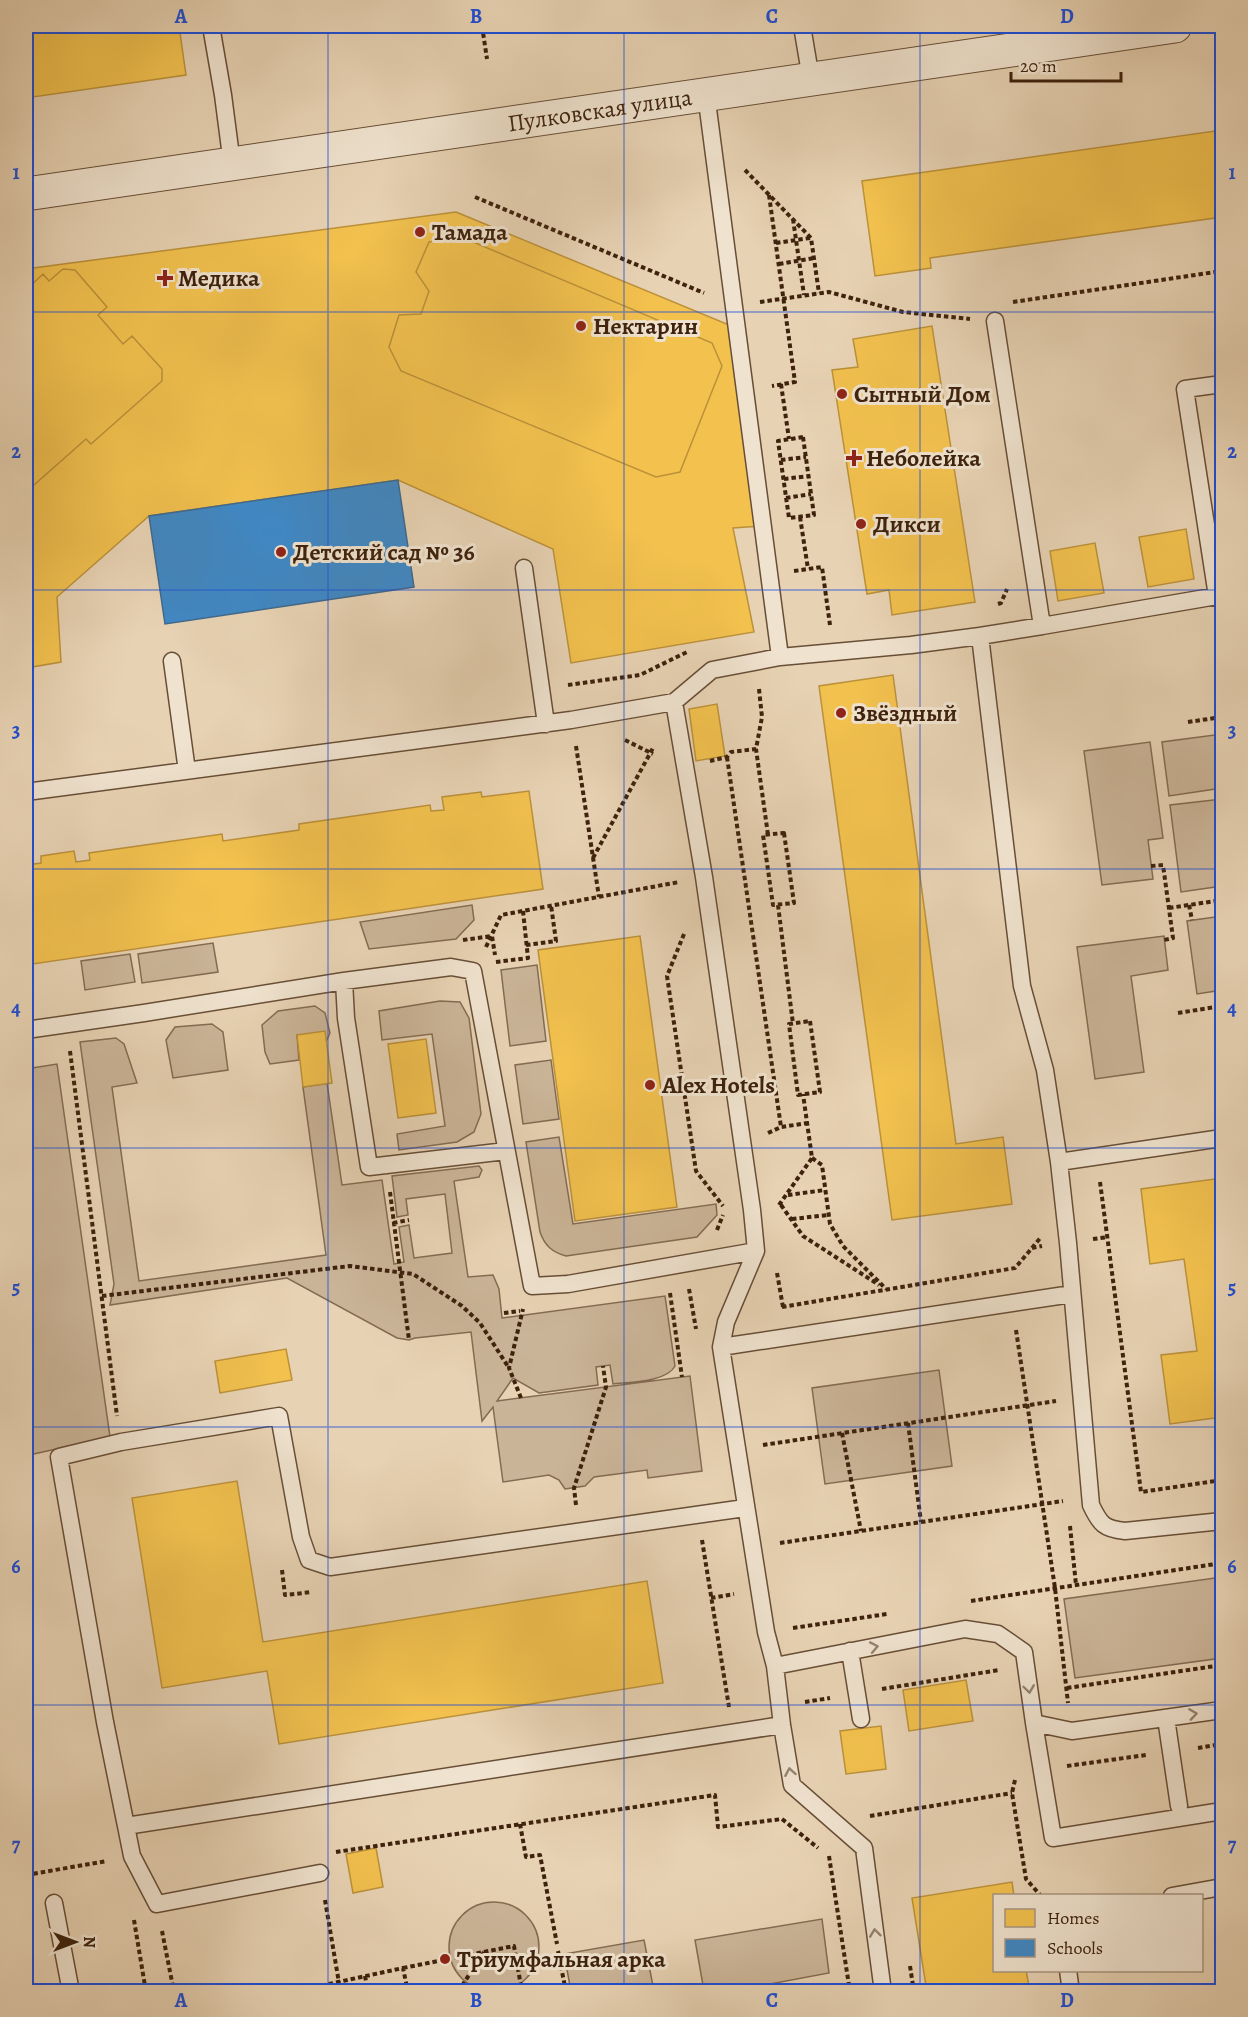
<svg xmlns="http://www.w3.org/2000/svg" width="1248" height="2017" font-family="Alegreya,serif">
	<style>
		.green { fill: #cab497; stroke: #846b52; stroke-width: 1.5 }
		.homes { fill: #f2c14e; stroke: #bc913a; stroke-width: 1.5 }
		.schools { fill: #3f88c5; stroke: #3f698e; stroke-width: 1.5 }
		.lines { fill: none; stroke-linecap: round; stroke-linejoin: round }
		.service-casing { stroke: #684e36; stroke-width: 19 }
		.minor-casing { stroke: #684e36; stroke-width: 35 }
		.path { stroke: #3e220d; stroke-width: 4; stroke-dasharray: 4.5 3; stroke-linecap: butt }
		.service { stroke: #efe2ce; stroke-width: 16 }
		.minor { stroke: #efe2ce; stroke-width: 33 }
		.oneway { stroke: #96826e }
		.grid { fill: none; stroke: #1d4ed8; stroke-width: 1.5; stroke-opacity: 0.55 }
		.poi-dot { fill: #8f2418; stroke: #efe2ce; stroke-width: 2 }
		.labels { text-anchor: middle; stroke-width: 6; stroke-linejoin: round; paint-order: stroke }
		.street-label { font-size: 24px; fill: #3e220d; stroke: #efe2ce }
		.poi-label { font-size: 24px; font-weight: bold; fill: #3e220d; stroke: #efe2ce; text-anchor: start }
		.neatline { fill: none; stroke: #1d4ed8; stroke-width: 2 }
		.grid-label { font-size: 20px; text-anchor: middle; font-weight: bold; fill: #1d4ed8 }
	</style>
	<rect width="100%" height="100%" fill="#e7d2b3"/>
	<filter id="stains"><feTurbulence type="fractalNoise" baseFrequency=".00333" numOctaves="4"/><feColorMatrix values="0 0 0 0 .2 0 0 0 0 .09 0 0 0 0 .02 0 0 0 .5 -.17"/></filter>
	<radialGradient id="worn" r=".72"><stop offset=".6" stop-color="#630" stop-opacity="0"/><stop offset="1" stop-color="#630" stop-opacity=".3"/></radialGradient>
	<path class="green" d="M1222 734V788L1169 796 1162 742Z
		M1150 742 1163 838 1148 840 1153 879 1102 885 1084 751Z
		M1222 799V886L1181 892 1170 805Z
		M472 905 474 920 456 939 369 949 360 922Z
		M1222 916V990L1197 994 1187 921Z
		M1164 936 1168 970 1131 976 1144 1072 1095 1079 1077 947Z
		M213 943 218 972 142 983 138 954Z
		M130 954 135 982 85 990 81 961Z
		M537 965 546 1041 510 1046 501 970Z
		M440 1001 460 1002 469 1018 481 1114 474 1132 457 1142 399 1150 397 1134 445 1126 432 1034 382 1040 379 1011Z
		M315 1006 325 1013 330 1033 326 1042 297 1035 299 1060 270 1064 265 1052 262 1025 278 1011Z
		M212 1024 223 1032 228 1070 173 1078 166 1040 175 1027Z
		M116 1038 124 1044 137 1083 112 1087 139 1281 326 1255 303 1087 327 1083 342 1185 382 1180 394 1264 404 1262 399 1227 409 1225 414 1258 452 1253 445 1194 406 1199 408 1215 397 1217 392 1176 479 1166 482 1170 479 1177 454 1181 468 1277 493 1275 499 1289 502 1318 665 1296 675 1366C667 1382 629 1382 613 1384L610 1365 596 1367 598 1385 539 1393 513 1378 497 1401 690 1376 702 1471 648 1478 647 1470 594 1477 585 1486 565 1489 559 1480 549 1475 503 1482 493 1407 482 1421 471 1332 415 1338 409 1340 397 1338 287 1278 110 1305 114 1284 80 1042Z
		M551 1060 559 1119 523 1124 515 1065Z
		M57 1064 110 1437 29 1455 26 1438V1069Z
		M559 1137 573 1224 716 1204 717 1215 697 1237 566 1256C552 1252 545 1246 540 1232L526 1142Z
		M939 1370 952 1466 825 1484 812 1388Z
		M1222 1577V1658L1075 1678 1064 1599Z
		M449 1947a45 45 0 1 1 90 0a45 45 0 1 1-90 0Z
		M822 1919 829 1973 732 1991H704L695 1940Z
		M644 1940 654 1991H571L564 1954Z"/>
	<path class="homes" d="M61 26H179L186 75 26 98V31Z
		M1222 130V217L930 258 931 268 875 276 862 181Z
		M456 212 734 327 761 526 733 528 754 632 571 663 553 549 398 480 149 516 57 597 61 662 26 668V269Z
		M459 236 712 343 722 366 680 472 656 477 401 371 389 347 399 315 421 314 429 291 416 272 429 242Z
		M63 269 75 270 107 307 98 315 123 344 132 336 162 369V381L91 444 86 439 26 492V290L43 274 49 281Z
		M932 326 975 602 892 615 889 590 867 594 832 370 858 367 853 339Z
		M1186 529 1194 579 1148 587 1139 537Z
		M1095 543 1104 593 1058 601 1050 551Z
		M893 675 956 1144 1003 1137 1012 1204 892 1220 819 686Z
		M717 704 725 756 696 761 689 709Z
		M529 791 543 889 26 965V865L41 863V856L74 851 76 862 90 860 89 853 222 834 223 841 299 830V824L430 805 431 811 444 810 442 797 481 792 482 797Z
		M640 936 677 1207 575 1221 538 950Z
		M325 1031 332 1083 303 1087 297 1035Z
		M426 1039 436 1113 398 1118 388 1044Z
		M1222 1178V1417L1170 1424 1161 1355 1197 1351 1184 1259 1150 1264 1141 1189Z
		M286 1349 292 1380 220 1393 215 1361Z
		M237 1481 263 1642 647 1581 663 1683 279 1744 267 1671 162 1688 132 1498Z
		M966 1680 973 1721 909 1731 903 1690Z
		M881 1726 886 1769 846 1774 840 1731Z
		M376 1848 383 1887 353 1893 346 1854Z
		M1012 1882 1014 1896H994V1970H1026L1030 1992H927L912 1898Z"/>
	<path class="schools" d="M398 480 414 587 165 624 149 516Z"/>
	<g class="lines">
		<defs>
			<path id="service" d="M211 26 223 95 232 164
				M802 26 811 79
				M524 568 546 724
				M1217 596 1185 389 1222 384
				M1042 626 1217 596 1222 601
				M980 636 1042 626 995 321
				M780 657 911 645 980 636 1022 986 1045 1070 1059 1162
				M172 661 187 771
				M674 702 712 670 780 657 706 94
				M26 792 571 720 674 702 704 877 752 1210 756 1251
				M344 981 346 1018 369 1167 506 1151
				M26 1030 144 1013 344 981 451 967 473 971 532 1286 568 1284 756 1251 726 1322 721 1347 766 1632 775 1666 782 1725 792 1785 864 1848 883 1992
				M1222 1138 1059 1162 1068 1243 1091 1505C1100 1524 1104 1529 1125 1531L1222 1521
				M721 1347 1072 1294
				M745 1508 330 1567 309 1560 301 1537 279 1416 121 1442 59 1457 105 1722 126 1826 782 1725
				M850 1651 861 1719
				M775 1666 965 1629 998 1634 1024 1652 1034 1723 1072 1731 1222 1710
				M1166 1718 1179 1806
				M1034 1723 1053 1838 1222 1811
				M126 1826 132 1856 157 1904 320 1873
				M1172 1896 1222 1887
				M54 1903 71 1992
				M1068 1970 1071 1992"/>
			<g id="minor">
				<path id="s1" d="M26 194 1175 26"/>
			</g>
		</defs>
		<use href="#service" class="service-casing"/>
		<use href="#minor" class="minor-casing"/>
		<path class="path" d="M482 26 487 59
			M745 170 811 238 819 293
			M769 195 795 382 772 386
			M475 197 704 293
			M793 219 804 295
			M776 243 810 238
			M779 264 814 258
			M760 302 829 292 903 312 970 319
			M1013 302 1222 271
			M1216 358 1222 346
			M781 384 789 439
			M803 437 814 515 789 518 778 441Z
			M781 460 806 457
			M784 479 809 476
			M786 498 811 494
			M800 517 808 569
			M794 571 822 567 830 625
			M998 604 1001 603 1007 589
			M568 685 640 675 687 652
			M759 689 762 717 756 749 768 835
			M1188 722 1222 717
			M625 740 653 754
			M576 746 599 897
			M727 757 781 1127
			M710 761 727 757 731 752 756 749
			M784 833 794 903 773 905 763 835Z
			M593 858 653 748
			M1151 866 1163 865 1173 938 1164 940
			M778 905 793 1024
			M1189 905 1192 920
			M1169 908 1222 900
			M684 934 667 976 696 1171 723 1206
			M463 940 492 936 495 955
			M526 945 556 941 551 905
			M486 947 501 915 679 882
			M496 962 528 958 523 911
			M1178 1013 1222 1006
			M810 1021 820 1092 798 1095 789 1024Z
			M70 1051 117 1416
			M768 1133 781 1127 808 1123
			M812 1158 822 1165 830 1224 843 1246 886 1289
			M1100 1182 1141 1492 1222 1480
			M390 1192 409 1340
			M788 1195 825 1190
			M779 1205 812 1158 803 1094
			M781 1205 803 1236 879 1285
			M792 1219 828 1215
			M393 1223 409 1220
			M717 1230 723 1215
			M1093 1239 1108 1237
			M1032 1248 1041 1237
			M777 1273 783 1307
			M689 1289 696 1329
			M670 1293 682 1377
			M102 1296 350 1266 413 1274 462 1306 480 1323 509 1368
			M782 1307 1015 1268 1032 1248 1042 1246
			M504 1313 520 1311
			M1016 1330 1055 1588 1068 1703
			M521 1398 509 1368 523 1309
			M908 1423 921 1522
			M842 1433 861 1531
			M763 1445 1056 1401
			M576 1505 574 1488 606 1387 603 1366
			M1070 1526 1076 1585
			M702 1540 729 1707
			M780 1543 1063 1501
			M282 1570 285 1595 312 1592
			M711 1598 734 1594
			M971 1601 1222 1563
			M793 1628 887 1614
			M1067 1688 1222 1665
			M882 1689 999 1670
			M805 1702 830 1698
			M1198 1748 1222 1744
			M1067 1766 1146 1755
			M1015 1780 1012 1793 1026 1879 1041 1896
			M870 1816 1012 1793
			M520 1824 526 1857 540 1855 557 1944
			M336 1852 715 1795 718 1827 782 1819 818 1848
			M829 1856 850 1992
			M26 1875 107 1861
			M325 1900 339 1983
			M134 1920 146 1992
			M162 1931 174 1992
			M558 1951 566 1992
			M910 1966 914 1992
			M403 1968 514 1946 522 1992
			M365 1976 368 1992
			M292 1992 403 1968 408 1992
			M458 1992 484 1952"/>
		<use href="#service" class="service"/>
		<use href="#minor" class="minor"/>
	</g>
	<defs><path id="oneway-chevron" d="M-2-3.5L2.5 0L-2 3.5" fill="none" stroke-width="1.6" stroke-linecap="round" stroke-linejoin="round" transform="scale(1.5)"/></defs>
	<g class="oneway">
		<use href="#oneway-chevron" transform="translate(874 1647) rotate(-11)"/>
		<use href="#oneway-chevron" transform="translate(1029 1689) rotate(82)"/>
		<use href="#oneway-chevron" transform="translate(1193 1714) rotate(-8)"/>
		<use href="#oneway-chevron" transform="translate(790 1772) rotate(-100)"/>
		<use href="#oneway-chevron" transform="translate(875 1933) rotate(-97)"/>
	</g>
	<path class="grid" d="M328 26V1992M624 26V1992M920 26V1992M26 312H1222M26 590H1222M26 869H1222M26 1148H1222M26 1427H1222M26 1705H1222"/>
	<g class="poi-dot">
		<circle cx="420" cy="232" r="6"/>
		<path d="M162 269h6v6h6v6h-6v6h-6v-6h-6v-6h6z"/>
		<circle cx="581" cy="326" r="6"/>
		<circle cx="842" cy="394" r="6"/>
		<path d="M851 449h6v6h6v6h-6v6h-6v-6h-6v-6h6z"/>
		<circle cx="861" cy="524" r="6"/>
		<circle cx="281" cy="552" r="6"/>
		<circle cx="841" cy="713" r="6"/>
		<circle cx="650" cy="1085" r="6"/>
		<circle cx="445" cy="1959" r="6"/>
	</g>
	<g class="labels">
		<g class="street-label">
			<text dy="8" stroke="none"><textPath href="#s1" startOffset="580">Пулковская улица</textPath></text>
		</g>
		<g class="poi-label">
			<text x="432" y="240">Тамада</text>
			<text x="178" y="286">Медика</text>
			<text x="593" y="334">Нектарин</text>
			<text x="854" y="402">Сытный Дом</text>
			<text x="866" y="466">Неболейка</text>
			<text x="873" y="532">Дикси</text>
			<text x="293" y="560">Детский сад № 36</text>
			<text x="853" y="721">Звёздный</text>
			<text x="662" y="1093">Alex Hotels</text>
			<text x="457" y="1967">Триумфальная арка</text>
		</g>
	</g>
	<rect width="1248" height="2017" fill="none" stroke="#e7d2b3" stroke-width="66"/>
	<rect x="993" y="1894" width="210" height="78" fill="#efe2ce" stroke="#a89581" stroke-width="1.5"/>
	<rect x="1005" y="1909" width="30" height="18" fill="#f2c14e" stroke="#a89581" stroke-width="1.5"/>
	<text x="1047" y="1924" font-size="18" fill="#3e220d">Homes</text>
	<rect x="1005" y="1939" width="30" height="18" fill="#3f88c5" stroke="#a89581" stroke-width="1.5"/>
	<text x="1047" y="1954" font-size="18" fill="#3e220d">Schools</text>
	<g transform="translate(75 1942) rotate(90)" stroke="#efe2ce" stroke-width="4.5" paint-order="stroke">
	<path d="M0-4.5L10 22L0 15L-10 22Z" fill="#3e220d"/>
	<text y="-9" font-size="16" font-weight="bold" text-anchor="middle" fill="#3e220d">N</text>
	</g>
	<path d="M1011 72v9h110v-9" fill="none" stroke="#3e220d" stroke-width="3"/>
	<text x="1020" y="72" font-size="18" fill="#3e220d" stroke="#efe2ce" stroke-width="4.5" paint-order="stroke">20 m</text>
	<rect x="33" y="33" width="1182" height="1951" class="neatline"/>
	<g class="grid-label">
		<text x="181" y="23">A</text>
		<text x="476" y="23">B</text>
		<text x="772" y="23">C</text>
		<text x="1067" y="23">D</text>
		<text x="16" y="179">1</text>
		<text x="1232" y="179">1</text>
		<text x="16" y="458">2</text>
		<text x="1232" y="458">2</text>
		<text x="16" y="737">3</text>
		<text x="1232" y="737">3</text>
		<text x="16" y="1015">4</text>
		<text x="1232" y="1015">4</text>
		<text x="16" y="1294">5</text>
		<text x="1232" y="1294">5</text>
		<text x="16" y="1573">6</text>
		<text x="1232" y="1573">6</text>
		<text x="16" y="1851">7</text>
		<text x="1232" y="1851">7</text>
		<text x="181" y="2007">A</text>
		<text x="476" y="2007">B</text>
		<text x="772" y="2007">C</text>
		<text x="1067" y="2007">D</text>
	</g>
	<rect width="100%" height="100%" filter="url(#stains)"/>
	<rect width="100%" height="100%" fill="url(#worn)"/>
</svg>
